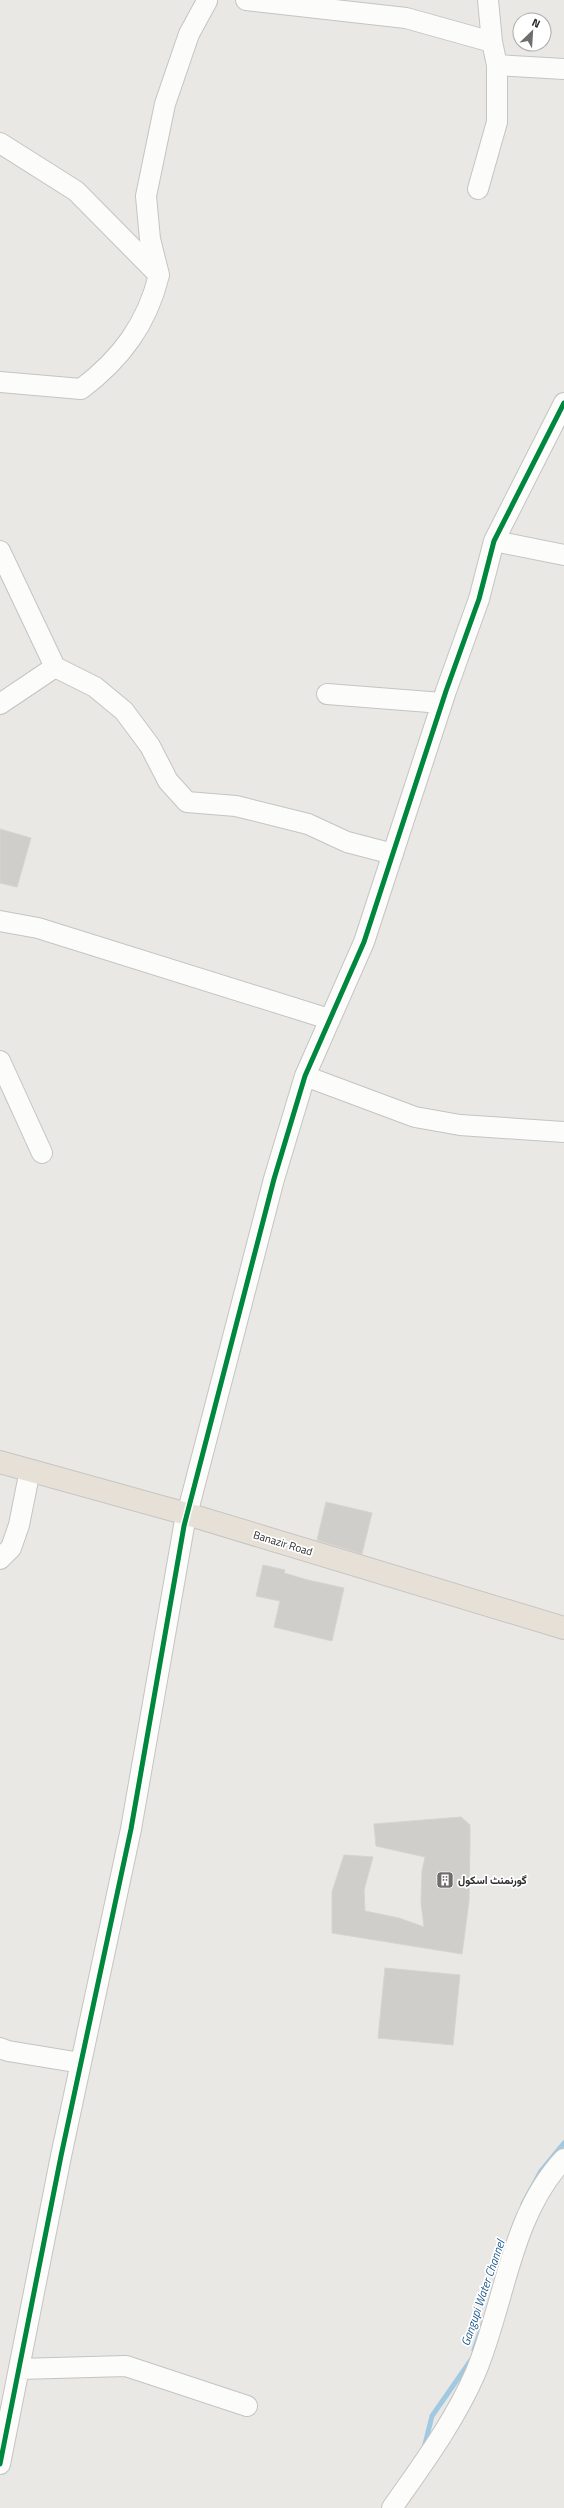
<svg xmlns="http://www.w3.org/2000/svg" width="564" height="2508" font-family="'Titillium Web',Vazirmatn,sans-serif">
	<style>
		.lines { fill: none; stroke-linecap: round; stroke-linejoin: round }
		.stream { stroke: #a1c9e2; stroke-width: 5 }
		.building { fill: #cfceca; stroke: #d5d4d0 }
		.minor-casing { stroke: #c4c4c4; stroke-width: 22 }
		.highway-casing { stroke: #c5c5c3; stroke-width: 24 }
		.minor { stroke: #fcfcfb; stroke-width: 20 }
		.highway { stroke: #e7e0d7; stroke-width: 22 }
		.cycleway-casing { stroke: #fff; stroke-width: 8 }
		.cycleway { stroke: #00873e; stroke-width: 5 }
		.labels { text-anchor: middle; stroke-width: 3.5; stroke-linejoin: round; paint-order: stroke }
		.street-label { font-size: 11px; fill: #2d2d2d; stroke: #fff }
		.poi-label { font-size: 11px; font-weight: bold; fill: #2d2d2d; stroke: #fff; text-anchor: start }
		.water-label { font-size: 12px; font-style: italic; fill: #1f5b8f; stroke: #fff }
	</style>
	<rect width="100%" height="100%" fill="#e9e8e4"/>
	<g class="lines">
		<path class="stream" d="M523 2204 541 2171 564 2143
			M474 2350 485 2318
			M424 2448 432 2416 471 2360"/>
	</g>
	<path class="building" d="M0 829 31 838 17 887 0 883Z
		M326 1502 372 1513 362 1554 317 1540Z
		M263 1565 285 1570 284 1573 308 1580 344 1588 332 1641 274 1627 280 1601 256 1596Z
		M461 1817 470 1825V1842L469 1901 462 1954 332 1933V1892L344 1855 373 1857 364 1890 365 1911 399 1918 424 1927 421 1902 422 1871 425 1857 376 1846 374 1824Z
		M385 1968 460 1975 453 2045 378 2038Z"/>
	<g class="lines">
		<defs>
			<path id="minor" d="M246 0 406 18 492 42
				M488 0 492 42 497 65 564 69
				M0 143 76 191 159 275C147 324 121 359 81 389L0 382
				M478 189 497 122V65
				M159 275 150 239 146 196 165 104 189 34 207 1
				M494 541 564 555
				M0 551 55 667
				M327 694 442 703
				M0 704 55 667 95 687 124 711 150 746 168 781 187 802 236 806 308 824 347 842 393 854
				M0 921 38 928 329 1019
				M0 1061 42 1153
				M305 1076 415 1117 460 1125 564 1132
				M0 1559 11 1548 19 1525 30 1470
				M0 2048 8 2051 81 2063
				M19 2369 126 2366 247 2406
				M0 2464 61 2156 131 1829 184 1526 274 1179 305 1076 364 942 446 691 479 599 494 541 564 403
				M392 2508C422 2465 454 2422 475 2374 505 2304 510 2216 564 2159"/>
			<path id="highway" d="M0 1462 187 1514 564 1628"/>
		</defs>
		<use href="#minor" class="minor-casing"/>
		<use href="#highway" class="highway-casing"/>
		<use href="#minor" class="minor"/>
		<use href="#highway" class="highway"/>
		<defs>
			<path id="cycleway" d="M0 2464 61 2156 131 1829 184 1526 274 1179 305 1076 364 942 446 691 479 599 494 541 564 403"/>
		</defs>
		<use href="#cycleway" class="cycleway-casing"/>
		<use href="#cycleway" class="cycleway"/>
	</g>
	<defs>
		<symbol id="building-square" viewBox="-11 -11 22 22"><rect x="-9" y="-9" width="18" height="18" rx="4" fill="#6f6e6d" stroke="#fff"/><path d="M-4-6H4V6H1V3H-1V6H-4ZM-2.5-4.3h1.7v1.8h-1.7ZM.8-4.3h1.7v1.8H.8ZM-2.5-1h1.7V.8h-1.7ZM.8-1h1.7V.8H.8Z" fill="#fff"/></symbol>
	</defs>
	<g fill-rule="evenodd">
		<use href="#building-square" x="435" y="1870" width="20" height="20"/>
	</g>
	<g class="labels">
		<g class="street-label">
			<text transform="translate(283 1543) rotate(17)" y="4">Banazir Road</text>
		</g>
		<g class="poi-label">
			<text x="458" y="1884">گورنمنٹ اسکول</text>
		</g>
		<g class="water-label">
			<text transform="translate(483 2293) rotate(-71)" y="4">Gangupi Water Channel</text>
		</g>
	</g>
	<g transform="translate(532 32) rotate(25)"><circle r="19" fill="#ffffff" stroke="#ababab"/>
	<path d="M0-3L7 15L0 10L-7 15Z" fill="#6f6e6d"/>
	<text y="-6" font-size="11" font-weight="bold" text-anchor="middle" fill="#2d2d2d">N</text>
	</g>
</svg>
